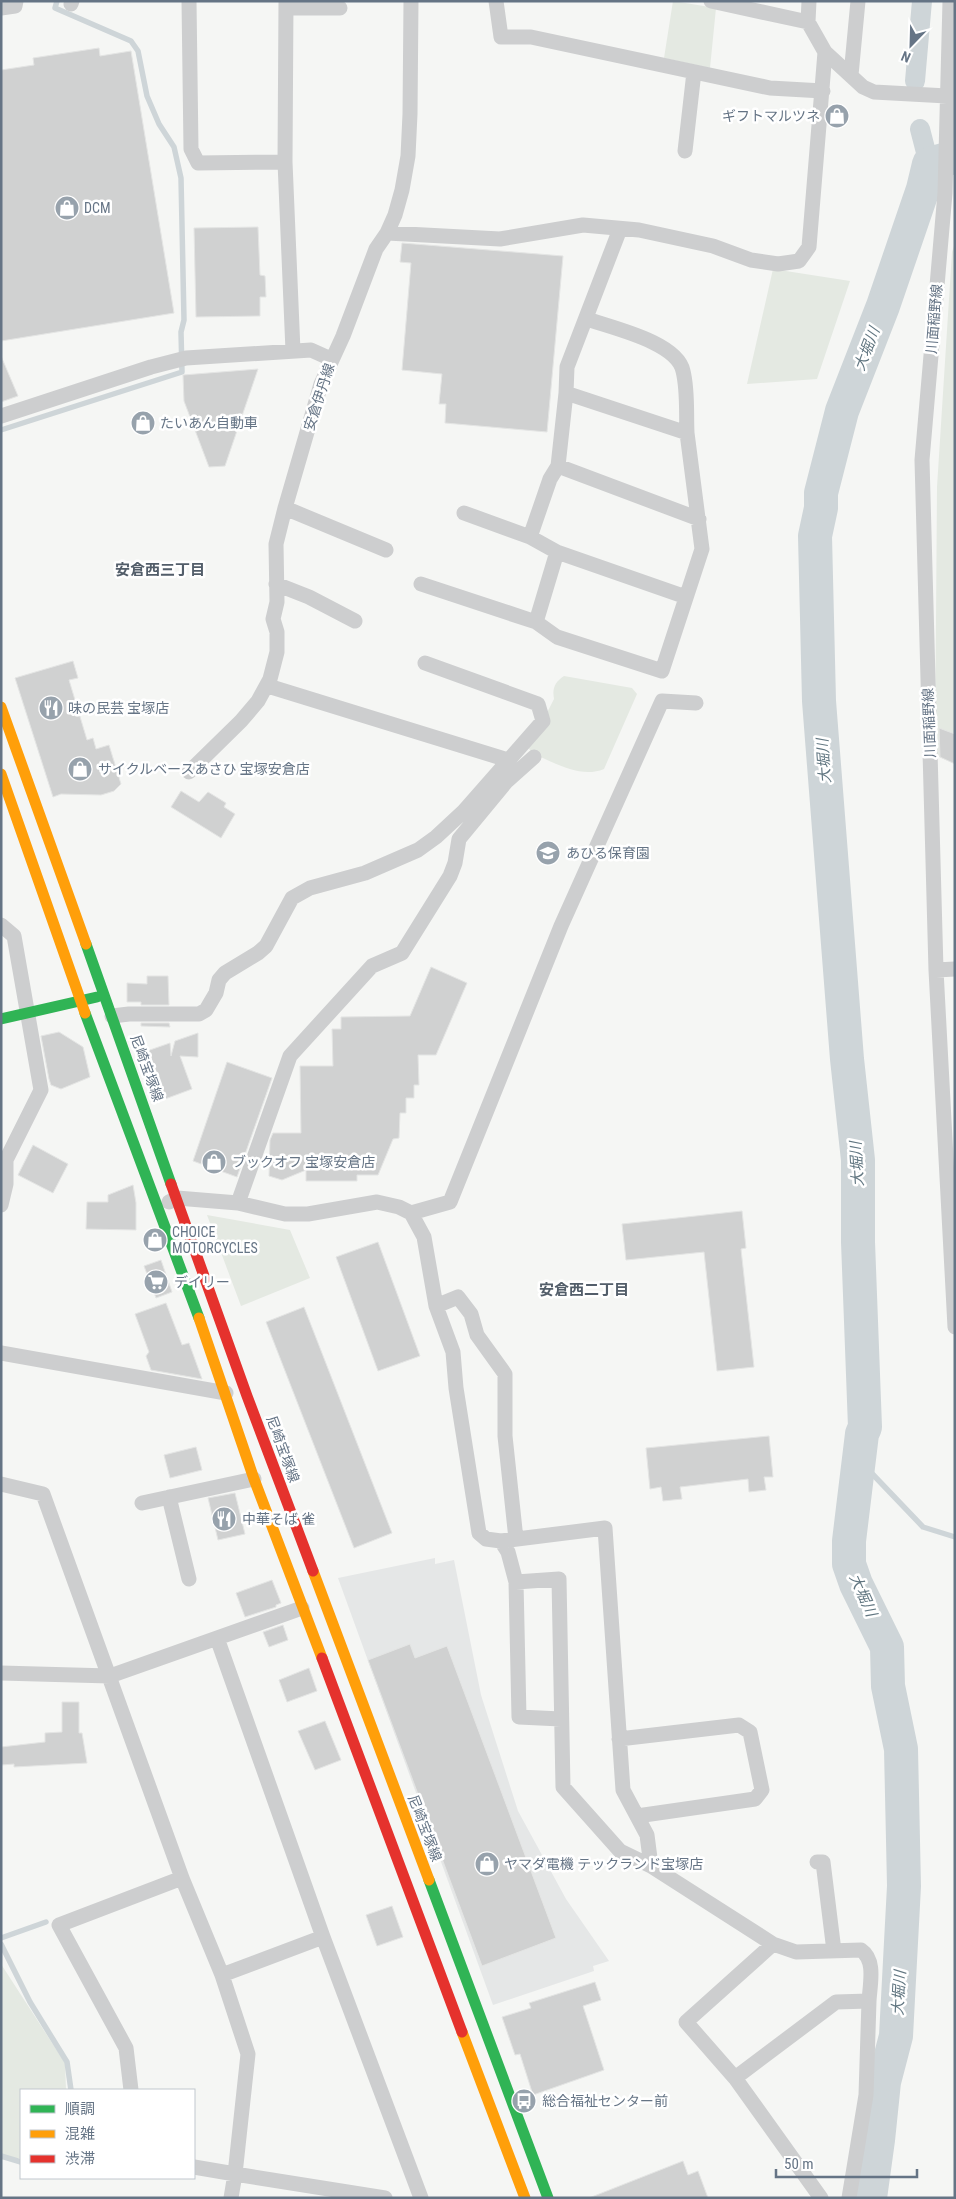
<svg xmlns="http://www.w3.org/2000/svg" width="956" height="2199" font-family="'Roboto Condensed','Noto Sans JP',sans-serif">
	<style>
		.built { fill: #e5e7e7 }
		.green { fill: #e4e9e2 }
		.lines { fill: none; stroke-linecap: round; stroke-linejoin: round }
		.stream { stroke: #ced5d8; stroke-width: 5.5 }
		.canal { stroke: #ced5d8; stroke-width: 20 }
		.river { stroke: #ced5d8; stroke-width: 34 }
		.building { fill: #d0d1d1; stroke: #e4e5e4 }
		.street { stroke: #cdcecf; stroke-width: 15 }
		.fast { stroke: #30b455; stroke-width: 11 }
		.slow { stroke: #ff9f0a; stroke-width: 11 }
		.jam { stroke: #e5322d; stroke-width: 11 }
		.labels { text-anchor: middle; stroke-width: 5; stroke-linejoin: round; paint-order: stroke }
		.poi-label { font-size: 14px; fill: #657485; stroke: #fff; text-anchor: start }
		.street-label { font-size: 14px; fill: #657485; stroke: #fff }
		.water-label { font-size: 15px; font-style: italic; fill: #617681; stroke: #fff }
		.neighbourhood-label { font-size: 15px; font-weight: bold; fill: #535e6a; stroke: #fff }
	</style>
	<rect width="100%" height="100%" fill="#f5f6f4"/>
	<path class="built" d="M435 1558V1564L454 1560 481 1695 518 1811 566 1899 609 1961 593 1966 594 1971 493 2005 338 1578Z"/>
	<path class="green" d="M673 1 716 8 710 68 664 58Z
		M955 243V764L935 755 937 487 952 252Z
		M773 269 850 281 817 379 747 384Z
		M564 676 632 688 637 694 604 769C580 779 554 762 531 753L529 748 554 699C552 688 555 682 564 676Z
		M207 1215 290 1230 310 1278 241 1306Z
		M1 1964 65 2063 66 2090H21V2158L1 2159Z"/>
	<g class="lines">
		<path class="stream" d="M1 430 182 372 181 332 184 320 181 178 174 147 159 124 147 96 138 51 131 41 55 8 57 1
			M860 1461 923 1527 955 1537
			M1 1938 46 1922
			M1 1944 30 2002 67 2062 71 2090
			M1 2156 21 2162"/>
		<path class="canal" d="M915 81 922 1
			M920 129 929 164"/>
		<path class="river" d="M870 2198 878 2140 884 2082 896 2036 904 1886 901 1749 888 1686 887 1647 856 1584 849 1564V1541L862 1434 865 1427 858 1242V1160L847 1059 819 701 815 536 821 508V493L842 411 883 306 923 189 929 164 955 157"/>
	</g>
	<path class="building" d="M99 48 100 56 131 51 174 313 1 341V70L34 65 33 58Z
		M258 227 260 275 265 276 266 297H260V316L196 317 194 228Z
		M402 243 563 256 547 432 445 423 446 404H439L442 374 402 370 411 263 400 262Z
		M1 356 18 396 1 402Z
		M258 369 225 466 209 467 184 401 183 375Z
		M73 661 78 678 69 680 87 740 93 738 96 749 109 745 121 784 114 791 101 795 61 794 53 797 15 678Z
		M939 728 955 734V764L940 757Z
		M181 791 199 802 208 792 226 803 224 807 235 814 221 838 171 807Z
		M431 967 467 983 436 1055H418L419 1085H414V1098H406V1113H400L399 1138 393 1139 378 1175H357V1181H306V1170L282 1180 269 1176 270 1140 273 1133H301L300 1066H333L332 1029H341V1017L410 1016Z
		M147 976H168L169 1005H141V1002H127V983L147 984Z
		M141 1023H169L170 1027 141 1026Z
		M59 1032 83 1047 90 1077 61 1089 51 1085 49 1079 41 1036Z
		M198 1033V1057L180 1056 192 1089 165 1099 147 1051 170 1043 171 1056 175 1041Z
		M227 1062 272 1078 237 1177 193 1161Z
		M33 1145 68 1164 53 1193 18 1175Z
		M133 1185 136 1203V1230L86 1229 87 1202H108V1195Z
		M742 1211 746 1248 741 1249 754 1367 717 1371 704 1252 626 1260 622 1224Z
		M378 1242 420 1356 378 1371 336 1257Z
		M161 1260 172 1292 156 1298 144 1266Z
		M166 1303 182 1345 189 1343 202 1379 151 1370 146 1356 149 1352 135 1314Z
		M304 1307 392 1533 354 1548 266 1322Z
		M769 1436 773 1477H764L766 1490 749 1492 748 1479 680 1487 682 1499 663 1501 661 1487 650 1489 646 1448Z
		M196 1447 202 1470 170 1478 164 1455Z
		M235 1493 245 1534 218 1540 208 1498Z
		M272 1580 281 1603 276 1605V1607L245 1617 236 1593Z
		M283 1625 288 1640 269 1647 263 1632Z
		M410 1644 415 1658 447 1646 556 1938 482 1966 368 1660Z
		M309 1668 317 1691 287 1702 279 1680Z
		M62 1702H79V1733H82L87 1763 14 1767V1764L1 1765V1747L45 1742V1733L62 1732Z
		M325 1721 341 1760 315 1770 298 1731Z
		M392 1906 403 1937 377 1946 366 1915Z
		M595 1982 601 2000 583 2006 604 2070 533 2095 520 2054 515 2055 502 2017 531 2008 529 2003Z
		M683 2161 688 2175 698 2171 708 2198H589Z"/>
	<g class="lines">
		<path class="street" d="M189 1 191 149 198 163 285 162 293 351
			M496 1 501 37H531L770 88 823 91
			M711 1 808 22
			M809 1 808 22 825 52 863 87 874 92 947 96
			M950 1 945 193 922 460 936 970 955 1327
			M71 4 72 1
			M1 8 15 6 16 1
			M287 8H340
			M851 75 858 1
			M685 151 694 72
			M285 162 286 1
			M387 233 500 239 583 225 639 230 713 246 751 260 778 264 799 261 809 247 825 52
			M587 319C612 328 677 342 683 371 688 391 686 413 687 433
			M1 416 151 367 186 358 311 350 331 359
			M558 466 699 519
			M285 508 386 550
			M464 513 530 537 557 552 686 597
			M530 537 550 479 558 466 566 393
			M557 552 536 622 557 637 662 671 702 549 687 433 566 393 567 367 620 229
			M276 584 309 597 355 621
			M421 584 536 622
			M268 686 508 760
			M189 772 241 721 258 701 270 679 277 652V632L273 619 277 602 276 544 285 508 321 384 343 336 376 249 387 233 395 215 402 190 408 156 410 114 411 1
			M1 925 14 936 41 1090 6 1160V1184L1 1205
			M936 970 955 969
			M112 1016 129 1014H199L206 1010 216 993 219 980 225 973 258 953 266 946 292 898 310 888 365 873 418 850 436 837 464 811 543 721 538 704 425 663
			M169 1202 177 1198 238 1203 285 1214H308L377 1202 399 1207 411 1213 450 1202 561 926 662 701 696 703
			M238 1203 290 1056 372 966 402 953 450 876 455 863 459 839 506 782 534 757
			M411 1213 424 1237 436 1306 458 1297 471 1314 477 1335 505 1374V1436L516 1539
			M436 1306 453 1352 456 1388 479 1533 486 1539 501 1541 605 1528 623 1790 647 1835 651 1866 773 1944 796 1952 861 1950C876 1960 870 1984 869 2001
			M1 1353 226 1393
			M1 1484 43 1494 182 1878 222 1975 248 2054 235 2174 194 2167
			M169 1497 189 1579
			M142 1503 254 1479
			M501 1541 508 1552 516 1582 559 1579 563 1787 620 1851 651 1866
			M516 1582 519 1717 561 1719
			M217 1638 323 1937 421 2198
			M1 1673 110 1676 302 1608
			M619 1739 739 1725 750 1732 762 1790 755 1799 637 1816
			M817 1862H823L834 1951
			M773 1944 686 2022 735 2078 821 2198
			M222 1975 323 1937
			M735 2078 836 2002 869 2001 866 2095 849 2198
			M131 2090 126 2048 59 1925 182 1878
			M231 2198 235 2174 385 2198"/>
		<path class="fast" d="M86 944 171 1184
			M85 1013 199 1318
			M1 1019 97 997
			M429 1880 548 2198"/>
		<path class="slow" d="M1 707 86 944
			M1 774 85 1013
			M199 1318 254 1479 322 1658
			M313 1571 429 1880
			M462 2032 525 2198"/>
		<path class="jam" d="M171 1184 247 1396 313 1571
			M322 1658 462 2032"/>
	</g>
	<defs>
		<symbol id="shop-disc" viewBox="-11 -11 22 22"><circle r="9.5" fill="#97a2ac" stroke="#fff"/><path d="M-5-2.5h2.3a2.7 3.5 0 0 1 5.4 0H5L5.5 6h-11ZM-1.5-2.5h3a1.5 2.3 0 0 0-3 0Z" fill="#fff"/></symbol>
		<symbol id="restaurant-disc" viewBox="-11 -11 22 22"><circle r="9.5" fill="#97a2ac" stroke="#fff"/><path d="M-5-6h1v4h1v-4h1v4h1v-4h1v5L-1.5 .5V6h-2V.5L-5-1ZM5-6V6H3V1.5H1.5Q1.5-4 5-6Z" fill="#fff"/></symbol>
		<symbol id="school-disc" viewBox="-11 -11 22 22"><circle r="9.5" fill="#97a2ac" stroke="#fff"/><path d="M0-5L7-2L0 1L-7-2ZM-4 1L0 2.5L4 1V4Q0 6-4 4Z" fill="#fff"/></symbol>
		<symbol id="supermarket-disc" viewBox="-11 -11 22 22"><circle r="9.5" fill="#97a2ac" stroke="#fff"/><path d="M-6-5.5h2.5l.6 2H6L4.5 2H-2.5L-4.4-4H-6ZM-1.5 3.2a1.3 1.3 0 1 0 .1 0ZM3 3.2a1.3 1.3 0 1 0 .1 0Z" fill="#fff"/></symbol>
		<symbol id="bus-disc" viewBox="-11 -11 22 22"><circle r="9.5" fill="#97a2ac" stroke="#fff"/><path d="M-5-6H5V4H4V6H2V4H-2V6H-4V4H-5ZM-3.5-4V0h7V-4ZM-3.5 1.2v1.5H-2V1.2ZM2 1.2v1.5H3.5V1.2Z" fill="#fff"/></symbol>
	</defs>
	<g fill-rule="evenodd">
		<use href="#shop-disc" x="823" y="102" width="28" height="28"/>
		<use href="#shop-disc" x="53" y="194" width="28" height="28"/>
		<use href="#shop-disc" x="129" y="409" width="28" height="28"/>
		<use href="#restaurant-disc" x="37" y="694" width="28" height="28"/>
		<use href="#shop-disc" x="66" y="755" width="28" height="28"/>
		<use href="#school-disc" x="534" y="839" width="28" height="28"/>
		<use href="#shop-disc" x="200" y="1148" width="28" height="28"/>
		<use href="#shop-disc" x="141" y="1226" width="28" height="28"/>
		<use href="#supermarket-disc" x="142" y="1268" width="28" height="28"/>
		<use href="#restaurant-disc" x="210" y="1505" width="28" height="28"/>
		<use href="#shop-disc" x="473" y="1850" width="28" height="28"/>
		<use href="#bus-disc" x="510" y="2087" width="28" height="28"/>
	</g>
	<g class="labels">
		<g class="poi-label">
			<text x="820" y="121" text-anchor="end">ギフトマルツネ</text>
			<text x="84" y="213">DCM</text>
			<text x="160" y="428">たいあん自動車</text>
			<text x="68" y="713">味の民芸 宝塚店</text>
			<text x="98" y="774">サイクルベースあさひ 宝塚安倉店</text>
			<text x="566" y="858">あひる保育園</text>
			<text x="232" y="1167">ブックオフ 宝塚安倉店</text>
			<text x="172" y="1237">CHOICE<tspan x="172" dy="16">MOTORCYCLES</tspan></text>
			<text x="174" y="1287">デイリー</text>
			<text x="242" y="1524">中華そば 雀</text>
			<text x="504" y="1869">ヤマダ電機 テックランド宝塚店</text>
			<text x="542" y="2106">総合福祉センター前</text>
		</g>
		<g class="street-label">
			<text transform="translate(934 319) rotate(-85)" y="5">川面稲野線</text>
			<text transform="translate(319 397) rotate(-72)" y="5">安倉伊丹線</text>
			<text transform="translate(929 723) rotate(-92)" y="5">川面稲野線</text>
			<text transform="translate(147 1068) rotate(70)" y="5">尼崎宝塚線</text>
			<text transform="translate(283 1449) rotate(70)" y="5">尼崎宝塚線</text>
			<text transform="translate(425 1828) rotate(69)" y="5">尼崎宝塚線</text>
		</g>
		<g class="water-label">
			<text transform="translate(867 349) rotate(-69)" y="5">大堀川</text>
			<text transform="translate(824 761) rotate(-94)" y="5">大堀川</text>
			<text transform="translate(857 1164) rotate(-93)" y="5">大堀川</text>
			<text transform="translate(863 1595) rotate(66)" y="5">大堀川</text>
			<text transform="translate(899 1993) rotate(-87)" y="5">大堀川</text>
		</g>
		<g class="neighbourhood-label">
			<text x="160" y="575">安倉西三丁目</text>
			<text x="584" y="1295">安倉西二丁目</text>
		</g>
	</g>
	<rect width="956" height="2199" fill="none" stroke="#657485" stroke-width="5"/>
	<rect x="20" y="2089" width="175" height="90" fill="#ffffff" stroke="#c1c7ce"/>
	<rect x="30" y="2105" width="25" height="8" fill="#30b455" stroke="#c1c7ce"/>
	<text x="65" y="2114" font-size="15" fill="#657485">順調</text>
	<rect x="30" y="2130" width="25" height="8" fill="#ff9f0a" stroke="#c1c7ce"/>
	<text x="65" y="2139" font-size="15" fill="#657485">混雑</text>
	<rect x="30" y="2155" width="25" height="8" fill="#e5322d" stroke="#c1c7ce"/>
	<text x="65" y="2164" font-size="15" fill="#657485">渋滞</text>
	<g transform="translate(911 45) rotate(203)" stroke="#ffffff" stroke-width="4" paint-order="stroke">
	<path d="M0-4L9 19L0 12L-9 19Z" fill="#657485"/>
	<text y="-8" font-size="14" font-weight="bold" text-anchor="middle" fill="#657485">N</text>
	</g>
	<path d="M776 2169v8h141v-8" fill="none" stroke="#657485" stroke-width="2.5"/>
	<text x="784" y="2169" font-size="15" fill="#657485" stroke="#ffffff" stroke-width="4" paint-order="stroke">50 m</text>
</svg>
